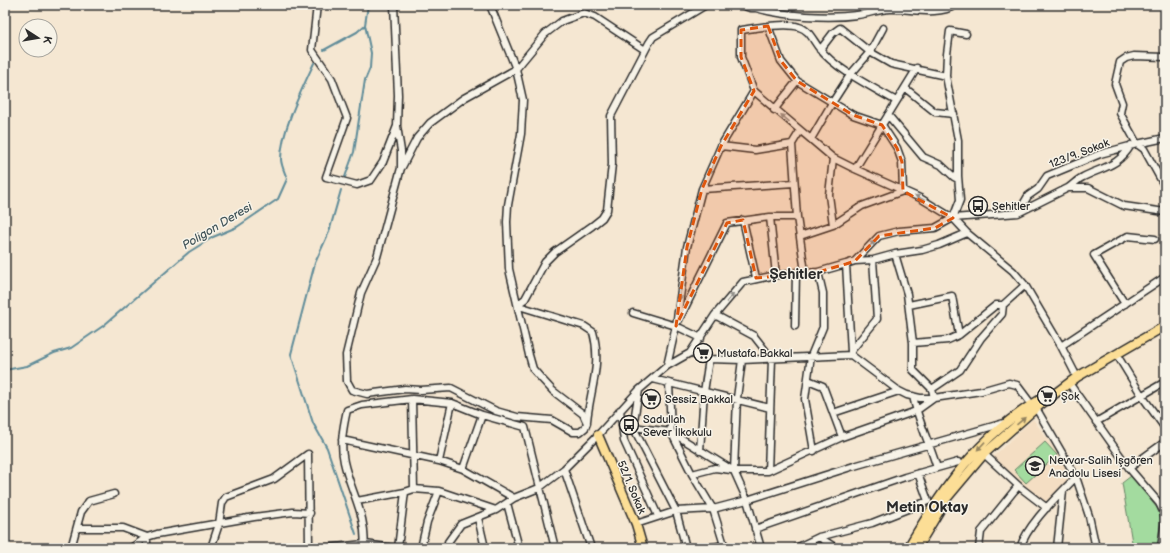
<svg xmlns="http://www.w3.org/2000/svg" width="1170" height="553" font-family="'Balsamiq Sans',sans-serif">
	<style>
		.built { fill: #f4dec3 }
		.park { fill: #a3db9f; stroke: #678365 }
		.lines { fill: none; stroke-linecap: round; stroke-linejoin: round }
		.stream { stroke: #608c99; stroke-width: 2 }
		.minor-casing { stroke: #2b2b2b; stroke-width: 9 }
		.major-casing { stroke: #2b2b2b; stroke-width: 11 }
		.minor { stroke: #f7f3e8; stroke-width: 6 }
		.major { stroke: #fcde96; stroke-width: 8 }
		.oneway { fill: #918f8a }
		.oneway2 { fill: #948460 }
		.marked { fill: #df570e; fill-opacity: 0.2; stroke: #df570e; stroke-width: 3; stroke-dasharray: 8 5; stroke-linejoin: round }
		.labels { text-anchor: middle; stroke-width: 3; stroke-linejoin: round; paint-order: stroke }
		.street-label { font-size: 11px; fill: #2b2b2b; stroke: #f7f3e8 }
		.poi-label { font-size: 11px; fill: #2b2b2b; stroke: #f7f3e8; text-anchor: start }
		.water-label { font-size: 12px; font-style: italic; fill: #415459; stroke: #f7f3e8 }
		.district-label { font-size: 15px; font-weight: bold; fill: #2b2b2b; stroke: #f7f3e8 }
	</style>
	<rect width="100%" height="100%" fill="#f5e7d2"/>
	<filter id="ink" filterUnits="userSpaceOnUse"><feTurbulence type="fractalNoise" baseFrequency=".025" numOctaves="2"/><feDisplacementMap in="SourceGraphic" scale="8" xChannelSelector="R" yChannelSelector="G"/><feConvolveMatrix kernelMatrix="1 2 1 2 8 2 1 2 1" color-interpolation-filters="sRGB"/></filter>
	<g filter="url(#ink)">
		<path class="built" d="M1033 419 1073 476 1045 504 993 457Z"/>
		<path class="park" d="M1045 442 1057 455 1026 483 1014 470Z
			M1131 476 1157 508 1162 521 1159 548H1133L1122 483Z"/>
		<g class="lines">
			<path class="stream" d="M324 50 357 32 365 25 368 5
				M345 177 354 152 365 80 370 68 371 53 365 25
				M341 190 329 232 315 263 291 354 313 423 327 448 356 534
				M5 370 27 366 54 353 71 348 103 326 189 252 213 237 237 227 278 199 287 179C285 173 281 165 281 159 281 131 302 89 314 63"/>
			<defs>
				<path id="minor" d="M317 5 312 50 332 79 347 118 326 177 357 185 371 180 383 162 397 126 398 95 394 5
					M742 5C749 8 754 10 760 5
					M756 8C784 16 828 19 857 15 869 14 881 8 893 9 913 9 938 16 956 5
					M768 26 781 61 797 81 853 115 882 125 897 148 902 162 903 191 862 206 833 225 800 236
					M1165 57 1134 56 1126 58 1120 62 1115 84 1122 103 1120 113 1137 144 1144 149 1165 187
					M946 76 947 54 950 31 966 34
					M905 88 935 112 954 114
					M754 91 741 57V30C755 28 786 22 799 27 810 30 813 41 820 49 835 69 874 88 896 101
					M774 110 797 81
					M888 115 923 157 941 165 954 177 958 179
					M397 126 401 151V168L377 257 361 293 346 355 347 381 352 390 367 394 405 389 421 390 451 388 496 411 517 417 552 420 573 432H580L585 428 587 423 583 414 553 391 540 377 533 369 529 355 509 269 507 222 508 205 521 134 523 100 516 69 490 5
					M800 131 792 144 797 217 805 272
					M811 139 832 103 850 75 870 52 883 28
					M721 146 755 150 792 144
					M402 167 417 138 430 123 464 98 516 69 545 34 562 21 584 13 595 17 645 50
					M855 169 917 68
					M1068 188C1073 185 1078 179 1083 177 1103 167 1119 166 1131 145
					M702 189 794 183
					M1018 213 1028 196 1038 189 1047 176 1100 154 1137 144 1165 138
					M770 217 776 275
					M953 218 1018 213 1068 188H1088L1124 206 1165 212
					M743 220 756 278
					M833 225 829 195 833 158
					M855 261 873 260 895 254 922 250 939 245 967 233
					M846 264 851 352
					M518 304 525 299 545 262 555 252 592 226 602 218 607 210 612 164 611 116 649 43 653 37 706 5
					M1125 304 1094 255 1128 236 1155 239
					M909 305 952 296 959 335
					M519 306 584 326 593 332C602 364 590 390 587 421
					M633 313 676 326 701 338
					M715 315 754 336 772 359 768 471
					M679 320 727 223 770 217H797
					M795 326 796 272
					M913 343 948 340 959 335 996 305H1003L1025 285
					M1061 346 1165 277
					M851 351 877 319 873 260
					M690 353 709 359 742 360 851 355 899 391 907 395 920 398H934L981 391 1009 383 1017 385 1032 405
					M1117 355 1142 396 1165 428
					M742 360 737 398 734 471 747 500 761 548
					M667 366 676 326 687 247 702 189 721 146 754 91 833 158 855 169 920 198 953 218 967 233 1013 271 1025 285 1061 346 1077 377
					M653 379 669 383 671 432 734 471H768L842 437 916 411 934 398 932 389 913 370V343L907 294 895 254
					M808 380 823 386 842 437
					M669 383 770 408
					M1069 383 1129 468 1159 503 1164 513 1165 520 1161 548
					M932 389 960 370 981 338 1002 314 1003 305
					M639 390 633 427 676 511 686 548
					M913 396C918 421 930 444 937 468
					M412 399 414 489
					M1036 408 1076 477 1089 516 1096 548
					M620 410 624 441 658 516
					M833 413 899 391
					M1096 422 1165 382
					M633 427 671 432 692 474 713 509 725 548
					M342 440 439 461 463 469 514 498
					M700 451 704 392 709 359
					M814 451 805 399 811 356 823 327V293L818 272
					M984 454 1021 488 1047 508
					M439 461 452 403
					M1129 468 1165 442
					M463 469 482 415
					M564 469 591 548
					M692 474 715 468 731 470
					M357 501 405 492 414 489 439 491 496 510
					M507 503 519 548
					M478 518 485 548
					M636 524 676 511 713 509 747 500 854 466 1004 423
					M78 528H123L147 537V548
					M755 529 905 477 958 462
					M819 537 836 548
					M71 548 81 512 89 501 114 494
					M131 548 147 537 157 534 254 517 293 512 310 513
					M211 548 219 524 222 503 226 497 274 479 308 454 309 548
					M325 548 365 544 394 548
					M364 548C368 518 350 490 344 462 340 444 343 428 347 410L362 405 412 399 452 403 482 415 525 427 555 548
					M398 548 405 492
					M421 548 427 522 439 491
					M450 548 448 542 461 524 496 510 514 498 539 488 564 469 598 435 639 390 667 366 690 353 715 315 743 282 776 275 818 272 846 264 855 261 879 236 899 231 935 228 953 218 960 200 958 176V140L946 76 891 64 870 52 840 28 833 33 820 50
					M708 548 724 545
					M796 548 819 537 872 523 928 501 918 473
					M979 548 981 532 1018 486
					M1020 548C1028 523 1058 496 1076 477
					M1057 548 1063 491"/>
				<path id="major" d="M598 435 636 524 643 548
					M908 548C942 489 980 434 1041 399
					M917 548 947 498 984 454 1036 408 1077 377 1165 326"/>
			</defs>
			<use href="#minor" class="minor-casing"/>
			<use href="#major" class="major-casing"/>
			<use href="#minor" class="minor"/>
			<use href="#major" class="major"/>
		</g>
		<defs><path id="oneway-solid" d="M-6-.8H1V-3.2L6.5 0L1 3.2V.8H-6Z"/></defs>
		<g class="oneway">
			<use href="#oneway-solid" transform="translate(785 118) rotate(-140)"/>
			<use href="#oneway-solid" transform="translate(711 169) rotate(114)"/>
			<use href="#oneway-solid" transform="translate(920 198) rotate(-153)"/>
			<use href="#oneway-solid" transform="translate(871 245) rotate(-46)"/>
			<use href="#oneway-solid" transform="translate(680 295) rotate(98)"/>
			<use href="#oneway-solid" transform="translate(730 298) rotate(-50)"/>
		</g>
		<g class="oneway2">
			<use href="#oneway-solid" transform="translate(1021 421) rotate(-41)"/>
			<use href="#oneway-solid" transform="translate(981 446) rotate(133)"/>
		</g>
	</g>
	<path class="marked" d="M768 26 781 61 797 81 853 115 882 125 897 148 902 162 903 191 953 218 935 228 879 236 855 261 846 264 818 272 756 278 743 220 727 223 676 326 687 247 702 189 721 146 754 91 741 57V30Z"/>
	<defs>
		<symbol id="bus-ring" viewBox="-11 -11 22 22"><circle r="9.5" fill="#f7f3e8" stroke="#2b2b2b" stroke-width="1.5"/><path d="M-5-6H5V4H4V6H2V4H-2V6H-4V4H-5ZM-3.5-4V0h7V-4ZM-3.5 1.2v1.5H-2V1.2ZM2 1.2v1.5H3.5V1.2Z" fill="#2b2b2b"/></symbol>
		<symbol id="supermarket-ring" viewBox="-11 -11 22 22"><circle r="9.5" fill="#f7f3e8" stroke="#2b2b2b" stroke-width="1.5"/><path d="M-6-5.5h2.5l.6 2H6L4.5 2H-2.5L-4.4-4H-6ZM-1.5 3.2a1.3 1.3 0 1 0 .1 0ZM3 3.2a1.3 1.3 0 1 0 .1 0Z" fill="#2b2b2b"/></symbol>
		<symbol id="school-ring" viewBox="-11 -11 22 22"><circle r="9.5" fill="#f7f3e8" stroke="#2b2b2b" stroke-width="1.5"/><path d="M0-5L7-2L0 1L-7-2ZM-4 1L0 2.5L4 1V4Q0 6-4 4Z" fill="#2b2b2b"/></symbol>
	</defs>
	<g fill-rule="evenodd">
		<use href="#bus-ring" x="967" y="195" width="22" height="22"/>
		<use href="#supermarket-ring" x="692" y="342" width="22" height="22"/>
		<use href="#supermarket-ring" x="1036" y="385" width="22" height="22"/>
		<use href="#supermarket-ring" x="640" y="388" width="22" height="22"/>
		<use href="#bus-ring" x="618" y="414" width="22" height="22"/>
		<use href="#school-ring" x="1024" y="455" width="22" height="22"/>
	</g>
	<g class="labels">
		<g class="street-label">
			<text transform="translate(1079 153) rotate(-21)" y="4">123/9. Sokak</text>
			<text transform="translate(632 487) rotate(67)" y="4">52/1. Sokak</text>
		</g>
		<g class="poi-label">
			<text x="992" y="210">Şehitler</text>
			<text x="717" y="357">Mustafa Bakkal</text>
			<text x="1061" y="400">Şok</text>
			<text x="665" y="403">Sessiz Bakkal</text>
			<text x="643" y="423">Sadullah<tspan x="643" dy="13">Sever İlkokulu</tspan></text>
			<text x="1049" y="464">Nevvar-Salih İşgören<tspan x="1049" dy="13">Anadolu Lisesi</tspan></text>
		</g>
		<g class="water-label">
			<text transform="translate(217 226) rotate(-31)" y="4">Poligon Deresi</text>
		</g>
		<g class="district-label">
			<text x="796" y="279">Şehitler</text>
			<text x="927" y="512">Metin Oktay</text>
		</g>
	</g>
	<rect width="1170" height="553" fill="none" stroke="#f7f3e8" stroke-width="20"/>
	<rect x="10" y="10" width="1150" height="533" fill="none" stroke="#2b2b2b" stroke-width="1.5" filter="url(#ink)"/>
	<g transform="translate(38 38) rotate(102)"><circle r="19" fill="#f7f3e8" stroke="#a5a39c"/>
	<path d="M0-3L7 15L0 10L-7 15Z" fill="#2b2b2b"/>
	<text y="-6" font-size="11" font-weight="bold" text-anchor="middle" fill="#2b2b2b">K</text>
	</g>
</svg>
